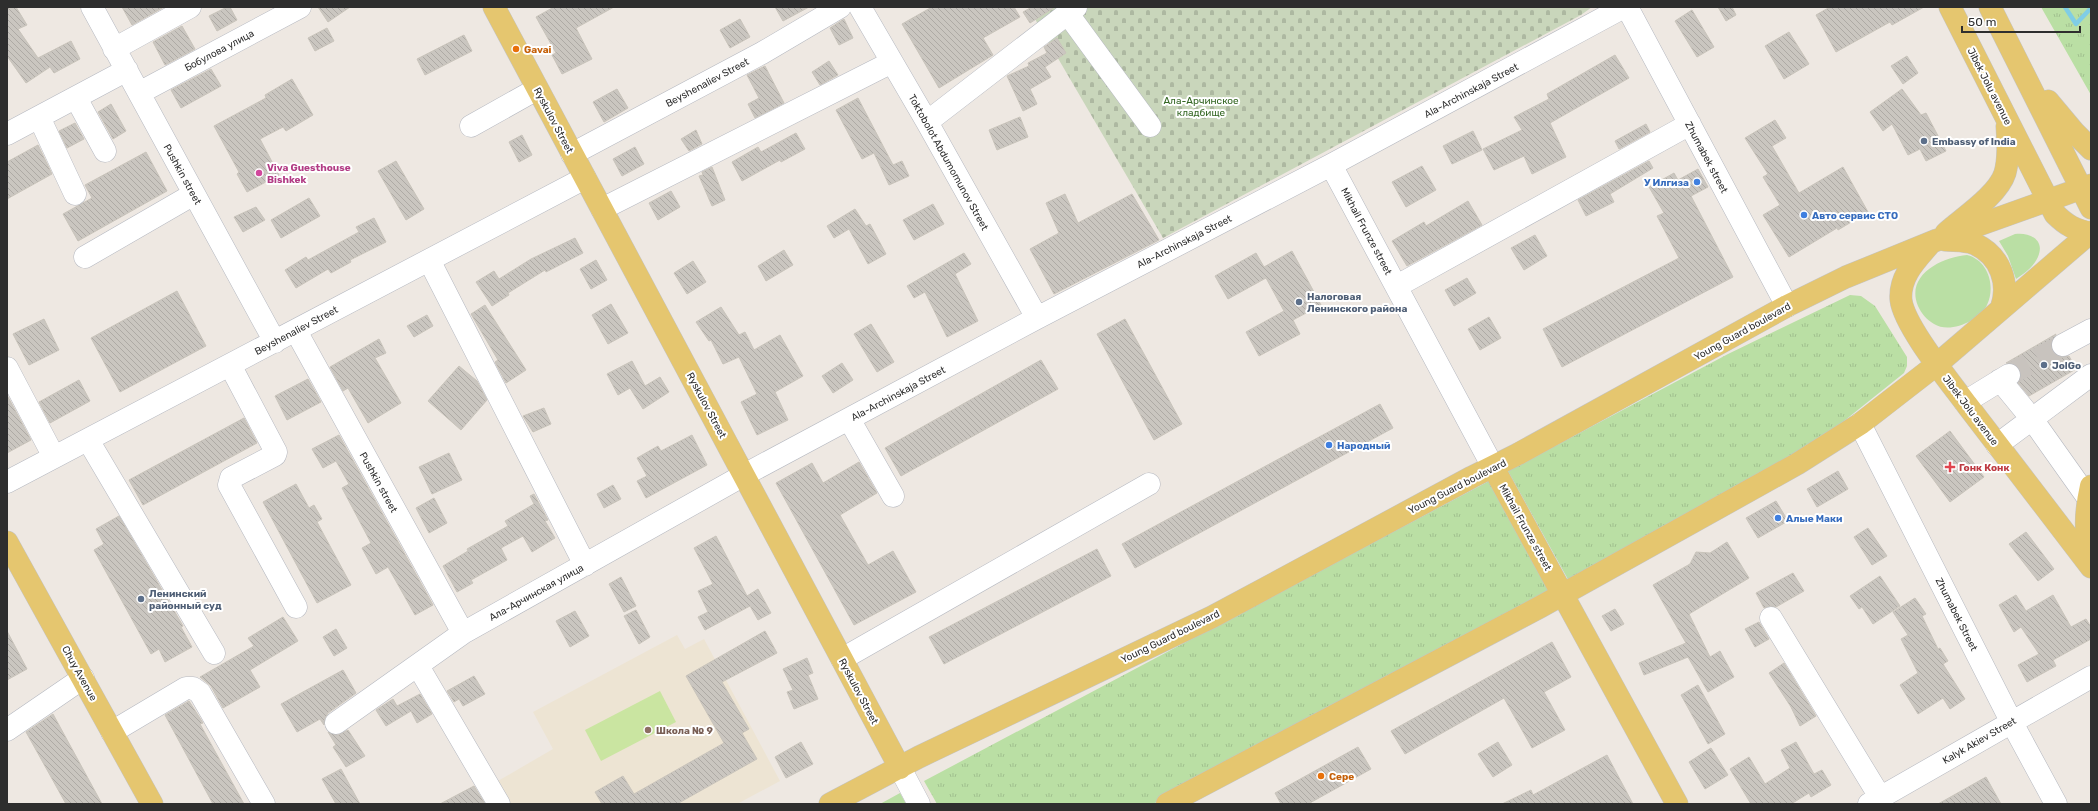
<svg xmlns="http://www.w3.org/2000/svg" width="2098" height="811" font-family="Rubik,sans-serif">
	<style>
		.education { fill: #ede4d3 }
		.grass { fill: #badfa4 }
		.cemetery { fill: url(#cemetery-stones) }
		.park { fill: url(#park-tufts) }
		.pitch { fill: #cae5a1 }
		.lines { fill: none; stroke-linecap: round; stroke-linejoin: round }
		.stream { stroke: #80cde5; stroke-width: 4.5 }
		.building { fill: url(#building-back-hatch); stroke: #c9c4bb }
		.minor-tunnel { stroke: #c8c3be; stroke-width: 22; stroke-dasharray: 22 11; stroke-linecap: butt }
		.minor-casing { stroke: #b5b8c0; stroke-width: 23 }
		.major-casing { stroke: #c4c4c4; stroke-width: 23 }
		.minor { stroke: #fff; stroke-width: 22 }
		.major { stroke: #e5c66f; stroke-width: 22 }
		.food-dot { fill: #e8710a; stroke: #fff; stroke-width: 1.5 }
		.service-dot { fill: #5c6f8a; stroke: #fff; stroke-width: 1.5 }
		.hotel-dot { fill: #d1479c; stroke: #fff; stroke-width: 1.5 }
		.shop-dot { fill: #3f7fe0; stroke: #fff; stroke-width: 1.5 }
		.health-dot { fill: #e0444e; stroke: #fff; stroke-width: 1.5 }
		.education-dot { fill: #8d6e63; stroke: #fff; stroke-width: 1.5 }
		.labels { text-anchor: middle; stroke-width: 4; stroke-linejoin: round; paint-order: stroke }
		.food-label { font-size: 10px; font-weight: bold; fill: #c56008; stroke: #fff; text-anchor: start }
		.street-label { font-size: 10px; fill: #2e2e2e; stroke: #fff }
		.park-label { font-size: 10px; fill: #362; stroke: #fff }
		.service-label { font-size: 10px; font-weight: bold; fill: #4e5e75; stroke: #fff; text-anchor: start }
		.hotel-label { font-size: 10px; font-weight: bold; fill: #b23c85; stroke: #fff; text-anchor: start }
		.shop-label { font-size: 10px; font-weight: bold; fill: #366cbe; stroke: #fff; text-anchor: start }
		.health-label { font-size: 10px; font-weight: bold; fill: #be3a42; stroke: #fff; text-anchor: start }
		.education-label { font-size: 10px; font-weight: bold; fill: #785e54; stroke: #fff; text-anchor: start }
	</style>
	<defs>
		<pattern id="cemetery-stones" width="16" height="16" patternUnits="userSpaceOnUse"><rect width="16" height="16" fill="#c9d6bb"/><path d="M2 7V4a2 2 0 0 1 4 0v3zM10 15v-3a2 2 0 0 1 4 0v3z" fill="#adb8a1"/></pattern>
		<pattern id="park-tufts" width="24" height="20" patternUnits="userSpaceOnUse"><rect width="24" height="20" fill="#badfa4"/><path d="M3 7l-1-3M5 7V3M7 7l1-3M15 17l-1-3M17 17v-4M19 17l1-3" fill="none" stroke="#a0c08e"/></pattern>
		<pattern id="building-back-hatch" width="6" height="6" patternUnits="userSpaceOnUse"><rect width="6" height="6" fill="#cac6c0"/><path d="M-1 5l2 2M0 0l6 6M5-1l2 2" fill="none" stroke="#aeaaa5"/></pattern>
	</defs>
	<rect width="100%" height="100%" fill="#eee8e2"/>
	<path class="education" d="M677 635 685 649 704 639 780 781 737 804H498L491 785 553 749 533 712Z"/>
	<path class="grass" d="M2015 234C2027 232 2044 238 2039 254 2036 265 2025 273 2016 279L2008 256 1999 241Z
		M1967 255C1988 260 1996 286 1987 305 1979 321 1950 334 1934 324 1927 320 1921 313 1918 306 1905 275 1942 257 1967 255Z"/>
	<path class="cemetery" d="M1028 7H1592L1581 15 1163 238Z"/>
	<path class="park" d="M2041 7H2091V95Z
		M1850 295 1861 296 1875 306 1907 357V366L1904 373 1819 441 1570 583 1508 471 1728 354Z
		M1491 480 1551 593 1153 804H937L924 781Z
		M900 793 906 804H880Z"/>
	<path class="pitch" d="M660 691 676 722 601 761 585 730Z"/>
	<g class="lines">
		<path class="stream" d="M2065 7 2076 24 2091 8"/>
	</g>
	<path class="building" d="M7 7H16L27 25 18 29 38 58 71 41 80 59 54 73 50 67 26 83 7 56Z
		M122 7H164L132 25Z
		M227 7H230L237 20 217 31 209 16Z
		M318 7H350L328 22Z
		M554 7H614L576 28 592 59 562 74 552 55 556 53 536 17Z
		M775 7H809L783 21Z
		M932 7H1014L1020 17 983 38 993 55 939 88 902 24Z
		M1032 7H1055L1030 23 1023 12Z
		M1718 7H1732L1736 15 1726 21Z
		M1830 7H1924L1892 25 1890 22 1836 52 1816 15Z
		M1692 10 1714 47 1697 57 1675 21Z
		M740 19 750 37 730 48 720 30Z
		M844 19 853 38 839 45 830 28Z
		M182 26 195 49 165 65 153 42Z
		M327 28 334 41 315 51 308 38Z
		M1789 32 1809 64 1784 79 1765 46Z
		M464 35 472 51 425 75 417 59Z
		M1057 38 1066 53 1045 67 1051 77 1030 89 1037 104 1023 111 1007 76 1029 66 1028 63 1047 53 1044 47Z
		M1615 55 1629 78 1550 123 1566 157 1532 174 1524 156 1494 170 1483 149 1522 130 1514 117 1549 99 1547 94Z
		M1907 56 1918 73 1903 84 1891 66Z
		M829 61 838 75 820 85 812 72Z
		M765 66 784 103 755 118 748 104 759 98 747 75Z
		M211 69 221 86 181 108 171 90Z
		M292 79 313 115 286 131 283 127 260 139 279 175 247 192 237 174 239 172 214 126 266 98 265 95Z
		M617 89 628 108 604 122 593 102Z
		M1902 89 1921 115 1926 113 1946 151 1926 161 1920 149 1908 155 1892 124 1883 131 1870 112Z
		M858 98 893 165 902 161 909 176 889 185 874 153 862 159 836 110Z
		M111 104 126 131 113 139 98 112Z
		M1020 117 1028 137 997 150 989 130Z
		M1775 120 1786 138 1772 146 1799 193 1843 167 1868 212 1838 230 1837 228 1789 257 1763 215 1780 205 1763 177 1768 174 1745 138Z
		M75 123 84 139 67 148 59 131Z
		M1646 124 1650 132 1619 149 1615 141Z
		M696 130 702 144 689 151 681 139Z
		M1473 131 1482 150 1452 164 1443 146Z
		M796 133 805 149 781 162 780 160 742 181 732 162 758 147 761 152Z
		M522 135 532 155 519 162 509 142Z
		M38 145 52 174 7 199V162Z
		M635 147 644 164 622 176 613 159Z
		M146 152 167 191 78 241 63 214 92 198 85 185Z
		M396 161 424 209 406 220 378 171Z
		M1649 161 1653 168 1610 194 1614 202 1586 216 1578 200Z
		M1422 166 1436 190 1406 207 1392 182Z
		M712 167 725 200 712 206 699 176 703 175 702 172Z
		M1698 169 1708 187 1691 196 1733 277 1562 367 1543 329 1679 258 1657 216 1664 213 1649 187 1674 173 1678 180Z
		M671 191 680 207 658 220 649 203Z
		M1065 194 1078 223 1132 194 1159 240 1054 294 1030 249 1059 233 1046 203Z
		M309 198 320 216 281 238 271 220Z
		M1468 201 1482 225 1407 266 1392 241 1424 222 1426 226Z
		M933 204 944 224 914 240 903 220Z
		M256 207 265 220 243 232 234 217Z
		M855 209 866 226 870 224 886 254 868 264 849 229 834 238 827 226Z
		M374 218 386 242 350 260 351 262 331 273 328 269 296 288 285 270 306 257 308 260 359 232 356 227Z
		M1535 235 1547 256 1524 270 1511 248Z
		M575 238 583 253 546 272 545 270 508 293 509 295 492 306 476 282 494 271 499 279 531 259Z
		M784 250 793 265 766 281 758 266Z
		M1292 251 1321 305 1293 320 1300 334 1259 356 1246 332 1284 311 1266 278 1228 299 1215 276 1256 253 1264 267Z
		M964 253 971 264 955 274 978 321 947 337 925 292 914 298 907 286Z
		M596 260 607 280 591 289 580 269Z
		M693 261 706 282 687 294 674 273Z
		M1467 278 1476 293 1454 306 1445 290Z
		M177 291 206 346 120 392 91 338Z
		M611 304 628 333 608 344 592 315Z
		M485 305 526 370 506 383 495 362 498 360 471 314Z
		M721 307 739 335 745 332 754 350 780 335 803 376 775 392 788 420 757 435 741 402 757 394 739 357 723 364 711 340 709 341 696 322Z
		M427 315 433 326 414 337 407 326Z
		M1489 317 1501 338 1480 350 1468 329Z
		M44 319 59 350 29 365 13 334Z
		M1125 319 1182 424 1154 440 1097 334Z
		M871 324 894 362 877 372 854 334Z
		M2056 334 2051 344 2052 351 2057 356 2062 357 2069 356 2076 369 2029 396 2018 383 2021 375 2019 368 2015 364 2006 363Z
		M379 339 386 353 375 358 401 403 368 423 348 388 343 391 330 367Z
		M1041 360 1058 389 901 476 885 448Z
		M632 361 645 386 660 377 669 392 643 409 630 388 618 395 607 374Z
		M842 363 853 380 833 393 822 376Z
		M459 366 477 381 487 400 461 430 428 401Z
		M308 379 321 402 287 420 275 396Z
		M79 380 90 401 50 423 39 402Z
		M7 395 31 440 7 453Z
		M1380 404 1393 428 1135 568 1122 544Z
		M544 408 551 424 533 432 523 416Z
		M244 418 257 443 143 505 129 480Z
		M1950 431 1984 477 1950 502 1916 456Z
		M339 435 433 605 415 615 388 567 376 574 362 548 371 543 342 488 349 484 336 461 323 468 312 449Z
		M692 435 707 465 646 498 637 481 647 476 637 458 658 446 661 451Z
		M449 453 462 480 432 494 419 467Z
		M859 462 877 493 840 515 868 565 893 551 916 592 854 625 776 483 812 463 823 483Z
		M1838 471 1848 489 1817 507 1807 489Z
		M296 484 309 508 314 505 322 519 317 522 351 585 317 603 263 502Z
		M613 485 621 499 604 508 597 494Z
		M534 494 548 520 545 521 555 538 532 552 523 536 501 548 507 560 471 580 473 583 457 592 443 566 468 551 467 549 508 526 505 521 534 504 530 496Z
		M434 498 447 523 429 533 416 508Z
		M1776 501 1788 521 1758 538 1746 518Z
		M119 516 183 626 181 627 192 647 165 662 159 649 151 654 94 550 104 544 96 529Z
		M1868 528 1887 556 1872 565 1854 537Z
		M2026 532 2054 569 2038 581 2009 544Z
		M716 536 747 596 758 589 771 613 758 620 750 606 705 630 698 617 708 612 698 591 713 584 694 548Z
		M1727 542 1749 578 1689 614 1710 657 1720 651 1734 677 1708 692 1688 657 1644 675 1639 663 1686 643 1653 585 1690 564 1696 552 1710 553Z
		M1097 549 1111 576 944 664 929 637Z
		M1793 573 1804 591 1776 607 1770 606 1764 608 1756 593Z
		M1880 576 1900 606 1873 624 1862 607 1859 609 1850 596Z
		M621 577 636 606 624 612 609 584Z
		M2016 595 2026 611 2053 595 2071 627 2086 619 2091 627V639L2053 660 2056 666 2027 682 2018 665 2039 654 2021 627 2014 632 1999 605Z
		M1915 598 1926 614 1922 616 1938 649 1940 648 1948 661 1943 664 1965 699 1950 709 1943 698 1918 714 1900 685 1918 673 1901 639 1908 635 1893 612Z
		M1615 609 1624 624 1611 631 1602 616Z
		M636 610 650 637 639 644 624 616Z
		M575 611 589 636 570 647 556 621Z
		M283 617 298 641 250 670 260 687 223 708 211 686 200 677 254 646 248 638Z
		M1759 622 1769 639 1755 647 1745 629Z
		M336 629 347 648 334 656 323 637Z
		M7 631 27 669 7 680Z
		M765 631 777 653 722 682 749 729 742 733 757 759 677 804H602L595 792 623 776 634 794 724 743 686 676Z
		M1552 642 1571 677 1544 692 1565 730 1532 748 1504 698 1405 754 1391 731Z
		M807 658 813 673 808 675 818 699 794 709 787 692 793 690 783 669Z
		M1784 663 1816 716 1800 726 1791 707 1769 673Z
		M343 670 356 693 328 713 325 718 324 725 320 719 297 732 281 704Z
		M474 676 485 694 463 706 459 699 454 702 447 691Z
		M1698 685 1725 734 1708 744 1681 695Z
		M420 694 432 714 417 723 411 711 386 726 376 710 393 699 397 706Z
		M189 701 203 723 200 724 244 804H213L165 715Z
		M53 714 102 804H66L26 732Z
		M348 730 365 756 346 767 333 747 336 745 328 732 338 735Z
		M801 742 813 764 786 778 775 757Z
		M1498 742 1512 765 1493 777 1478 754Z
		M1796 742 1814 774 1822 770 1831 785 1811 797 1809 793 1791 804H1751L1730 769 1749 757 1765 784 1790 768 1781 750Z
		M1358 747 1371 769 1308 804H1281L1275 793Z
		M1711 748 1728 775 1705 789 1689 762Z
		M1607 755 1633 804H1502L1531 790 1533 795Z
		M341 769 360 804H336L322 779Z
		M1986 777 2001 804H1938Z
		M474 786 485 804H440Z"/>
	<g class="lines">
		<path class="minor-tunnel" d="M2009 375 2063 345"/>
		<defs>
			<path id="minor" d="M92 7 275 342
				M860 7 927 122 1037 318
				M1627 7 1787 306
				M1068 14 1150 126
				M114 49 190 7
				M139 93 300 7
				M76 98 105 151
				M39 117 75 194
				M927 122 1076 7
				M471 126 537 89
				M7 134 127 70
				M572 154 762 53 840 7
				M1331 165 1493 467
				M602 209 892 62
				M85 257 194 194
				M429 260 585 565
				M1397 286 1690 124
				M296 331 463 633
				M2063 345 2091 330
				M230 365 276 452 275 455 231 478 229 485 296 607
				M7 368 54 457
				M2000 380 2032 419 2088 498 2091 496
				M1965 402 2009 375
				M849 419 893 496
				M1860 424 2011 721 2056 804
				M88 440 214 653
				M1997 445 2091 375
				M7 482 585 178
				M1771 618 1880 797
				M842 659 1149 484
				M418 666 499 804
				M336 723 463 633 744 475 1037 318 1331 165 1624 7
				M7 730 83 678
				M112 732 186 688H193L200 693 264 804
				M900 768 919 804
				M1869 804 2091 677"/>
			<path id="major" d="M494 7 900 768
				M1950 7 2055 214C2066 225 2075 230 2090 233
				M1990 7 2091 208
				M2048 101 2074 132 2091 149
				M1946 233C1964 217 1998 195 2005 173 2009 158 2008 142 2007 126
				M1945 240C1955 241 1966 240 1975 244 2001 256 2010 284 2001 309
				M1929 245C1915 261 1899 277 1901 300 1904 326 1951 383 1967 405 2008 459 2050 513 2091 567
				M1493 467 1677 804
				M2091 486C2086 508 2084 534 2091 555
				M7 542 152 804
				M830 804 919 757 1212 617 1472 477 1518 454 1787 306 1846 277 1937 240 2091 185
				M1167 804 1540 607 1797 464 1860 424 1936 365 2091 232"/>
		</defs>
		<use href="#minor" class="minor-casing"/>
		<use href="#major" class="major-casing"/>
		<use href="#minor" class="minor"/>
		<use href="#major" class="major"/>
	</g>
	<g class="food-dot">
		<circle cx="516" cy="49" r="4"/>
		<circle cx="1321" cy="776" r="4"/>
	</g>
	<g class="service-dot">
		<circle cx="1924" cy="141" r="4"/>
		<circle cx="1299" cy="302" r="4"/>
		<circle cx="2044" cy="365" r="4"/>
		<circle cx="141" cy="599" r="4"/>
	</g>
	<circle class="hotel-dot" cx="259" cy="173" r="4"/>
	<g class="shop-dot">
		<circle cx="1697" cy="182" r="4"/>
		<circle cx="1804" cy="215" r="4"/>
		<circle cx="1329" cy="445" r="4"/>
		<circle cx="1778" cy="518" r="4"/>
	</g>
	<path class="health-dot" d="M1948 461h4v4h4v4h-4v4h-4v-4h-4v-4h4z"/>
	<circle class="education-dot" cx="648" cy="730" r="4"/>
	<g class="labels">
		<g class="food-label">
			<text x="524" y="53">Gavai</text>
			<text x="1329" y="780">Сере</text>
		</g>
		<g class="street-label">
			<text transform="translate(219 50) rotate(-28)" y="4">Бобулова улица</text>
			<text transform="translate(707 82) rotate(-28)" y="4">Beyshenaliev Street</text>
			<text transform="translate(1990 86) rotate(63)" y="4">Jibek Jolu avenue</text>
			<text transform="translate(1471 90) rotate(-28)" y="4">Ala-Archinskaja Street</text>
			<text transform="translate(554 120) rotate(62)" y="4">Ryskulov Street</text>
			<text transform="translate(1707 157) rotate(62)" y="4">Zhumabek street</text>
			<text transform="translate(949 162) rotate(61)" y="4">Toktobolot Abdumomunov Street</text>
			<text transform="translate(183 174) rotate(61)" y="4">Pushkin street</text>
			<text transform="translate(1367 231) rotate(62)" y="4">Mikhail Frunze street</text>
			<text transform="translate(1184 241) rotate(-27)" y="4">Ala-Archinskaja Street</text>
			<text transform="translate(296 330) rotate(-28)" y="4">Beyshenaliev Street</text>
			<text transform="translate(1742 331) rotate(-29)" y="4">Young Guard boulevard</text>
			<text transform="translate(898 393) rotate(-28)" y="4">Ala-Archinskaja Street</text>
			<text transform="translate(707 405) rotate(62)" y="4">Ryskulov Street</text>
			<text transform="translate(1971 410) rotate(53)" y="4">Jibek Jolu avenue</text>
			<text transform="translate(379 482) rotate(61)" y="4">Pushkin street</text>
			<text transform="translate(1457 486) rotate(-27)" y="4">Young Guard boulevard</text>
			<text transform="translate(1526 527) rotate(61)" y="4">Mikhail Frunze street</text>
			<text transform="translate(536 592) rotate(-29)" y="4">Ала-Арчинская улица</text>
			<text transform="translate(1957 614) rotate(63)" y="4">Zhumabek Street</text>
			<text transform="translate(1170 636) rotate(-26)" y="4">Young Guard boulevard</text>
			<text transform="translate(80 673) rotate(61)" y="4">Chuy Avenue</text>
			<text transform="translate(859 691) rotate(62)" y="4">Ryskulov Street</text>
			<text transform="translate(1979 740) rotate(-30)" y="4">Kalyk Akiev Street</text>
		</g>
		<g class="park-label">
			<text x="1201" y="104">Ала-Арчинское<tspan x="1201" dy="12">кладбище</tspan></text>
		</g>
		<g class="service-label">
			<text x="1932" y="145">Embassy of India</text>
			<text x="1307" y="300">Налоговая<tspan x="1307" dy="12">Ленинского района</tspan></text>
			<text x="2052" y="369">JolGo</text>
			<text x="149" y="597">Ленинский<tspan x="149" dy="12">районный суд</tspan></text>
		</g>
		<g class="hotel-label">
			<text x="267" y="171">Viva Guesthouse<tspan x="267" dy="12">Bishkek</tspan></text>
		</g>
		<g class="shop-label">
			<text x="1689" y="186" text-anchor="end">У Илгиза</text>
			<text x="1812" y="219">Авто сервис СТО</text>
			<text x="1337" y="449">Народный</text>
			<text x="1786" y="522">Алые Маки</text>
		</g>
		<g class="health-label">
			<text x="1959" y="471">Гонк Конк</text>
		</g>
		<g class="education-label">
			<text x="656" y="734">Школа № 9</text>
		</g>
	</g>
	<rect width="2098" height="811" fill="none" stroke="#2e2e2e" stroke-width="16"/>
	<path d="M1962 26v6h118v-6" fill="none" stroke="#2e2e2e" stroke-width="2"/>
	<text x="1968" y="26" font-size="12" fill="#2e2e2e" stroke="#ffffff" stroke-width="3" paint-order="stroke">50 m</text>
</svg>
